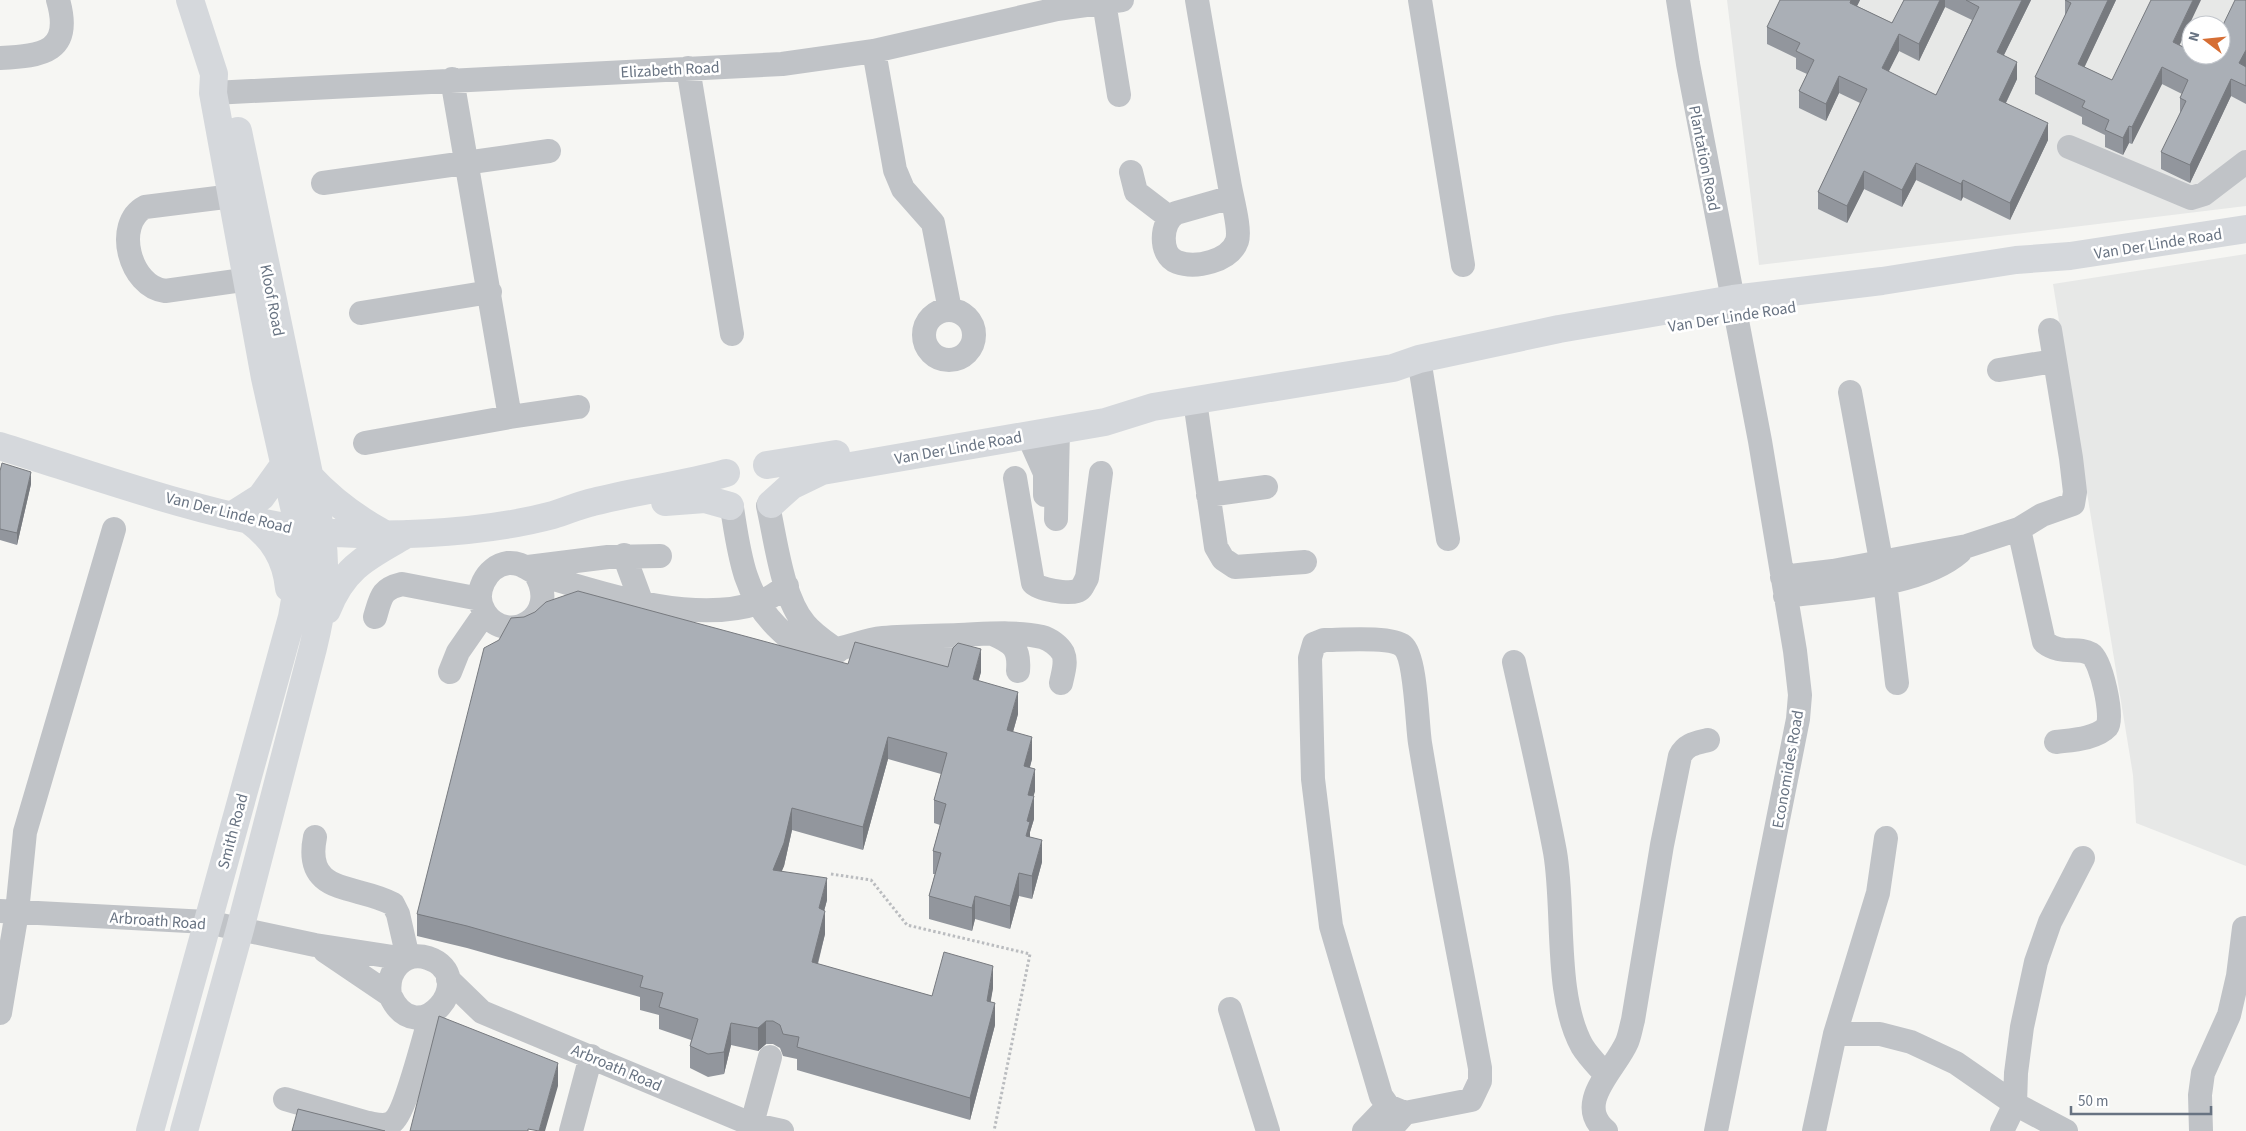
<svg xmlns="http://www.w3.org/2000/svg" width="2246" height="1131" font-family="'Source Sans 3',sans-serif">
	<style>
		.built { fill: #e7e8e7; fill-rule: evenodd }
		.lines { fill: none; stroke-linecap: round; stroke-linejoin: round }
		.path { stroke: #babcbf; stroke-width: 3; stroke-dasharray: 2.5 2.5; stroke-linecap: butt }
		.minor { stroke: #c0c3c7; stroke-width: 24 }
		.major { stroke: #d5d8dc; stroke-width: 28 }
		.wall { fill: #92969d; fill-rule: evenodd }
		.shaded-wall { fill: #777a7f }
		.building { fill: #aaafb6; stroke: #777a7f }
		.labels { text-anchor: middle; stroke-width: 5; stroke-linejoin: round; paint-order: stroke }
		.street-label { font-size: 16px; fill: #687382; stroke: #fff }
	</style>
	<rect width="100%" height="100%" fill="#f6f6f3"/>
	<path class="built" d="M1727 0H2246V206L1759 265ZM2191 25H2221V55H2191Z
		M2246 254V866L2136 823 2133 775 2053 284Z"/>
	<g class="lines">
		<path class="path" d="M831 874 871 880 907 925 1030 954 994 1131"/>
		<path class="minor" d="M1197 0C1207 60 1218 120 1229 181 1231 195 1241 229 1237 241 1230 261 1196 269 1177 262 1159 255 1160 222 1176 213L1232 197
			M1420 0 1463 265
			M1678 0 1688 64 1760 441 1795 651 1800 695 1798 719 1716 1131
			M1104 2 1119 95
			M874 51 895 170 903 189 933 223 950 310
			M0 58C43 56 73 52 58 0
			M688 68 732 334
			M452 79 510 417
			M213 93 782 64 874 51 1057 9 1122 0
			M2069 147 2191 198 2204 194 2246 162
			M1131 172 1136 192 1170 218
			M323 183 549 151
			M249 194 145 207C113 224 130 287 165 291L264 277
			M924 335a25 25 0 1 1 50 0a25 25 0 1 1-50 0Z
			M361 313 490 292
			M1419 359 1448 539
			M1999 370 2054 361
			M1850 392 1885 582 1897 683
			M1195 401 1216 547 1223 559 1235 567 1305 562
			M1028 435 1045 473V495
			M365 443 510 417 578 407
			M1015 478 1033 583C1039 590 1068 594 1077 591 1082 590 1084 583 1087 578L1101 473
			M1208 495 1266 487
			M768 506C776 541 782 597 805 624 814 635 827 643 838 651
			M732 508C739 551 743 593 776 626 782 632 791 641 799 645 831 660 852 641 883 638 908 636 934 636 959 635 986 634 1016 631 1042 637 1050 639 1059 646 1063 653 1067 662 1063 673 1061 683
			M1056 519 1058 430
			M2019 529 2044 642C2062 656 2077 646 2091 654 2101 660 2114 718 2107 727 2096 739 2071 740 2056 742
			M624 555 641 601
			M528 567 608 557 660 556
			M535 573C562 616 508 647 485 613 472 594 486 566 508 563 520 562 526 568 536 573 542 576 551 578 557 580 616 598 697 623 758 603 768 600 778 592 787 586
			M1782 577 1833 571 1967 546 2019 529 2042 515 2073 504 2075 492 2071 458 2050 330
			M1785 596C1837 589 1920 587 1960 552
			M375 617C381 597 381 589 402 584L480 599
			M993 634C1013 643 1020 648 1018 671
			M1324 640C1341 640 1391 636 1403 646 1416 657 1417 724 1420 743 1438 852 1460 960 1480 1068V1081L1471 1100 1405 1113 1388 1106 1381 1096 1331 926 1313 779 1310 658 1314 644Z
			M880 650 947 658
			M1514 662C1528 725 1543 788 1555 852 1565 910 1554 995 1582 1046 1588 1056 1598 1066 1606 1075
			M450 672 458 652 485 613
			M315 837C303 896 357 884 393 904L398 914 408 958
			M0 911 207 922 315 945 406 959
			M325 951 390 995C418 1056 482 976 428 958 403 950 386 972 390 995
			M448 979 482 1012 751 1124 782 1131
			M1230 1009 1268 1131
			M0 1013 17 912 25 832 114 529
			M1835 1034H1880L1911 1042 1956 1063 2015 1104 2066 1131
			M285 1099 368 1123C375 1124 384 1127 391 1123 405 1116 425 1033 431 1014
			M571 1131 591 1056
			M750 1131 770 1057
			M1364 1131 1388 1106
			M1389 1131 1405 1113
			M1606 1131C1573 1103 1615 1070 1627 1042 1630 1035 1631 1027 1633 1020L1662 845 1680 756C1686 744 1696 743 1708 740
			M1814 1131 1835 1034 1878 893 1886 838
			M2002 1131 2015 1104 2016 1073 2022 1027 2036 962 2050 922 2083 858
			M2201 1131 2200 1095 2203 1073 2229 1015 2238 976 2244 928"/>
		<path class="major" d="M0 446C96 476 199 514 298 529 371 540 482 534 553 515 567 511 579 505 593 502 637 491 682 485 726 473
			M767 465 836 454
			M309 476C331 500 354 517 381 532
			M665 502 705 499 730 506
			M771 504 791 486 822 471 1105 422 1153 407 1393 368 1419 359 1559 329 1733 299 1882 281 2016 260 2070 256 2246 229
			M231 516 261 497 284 465
			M249 520C273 538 286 558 289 588
			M327 610C344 566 369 556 407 534
			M150 1131 292 617 299 577V529L265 378 213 93 214 74 190 0
			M184 1131 240 929 313 648C323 607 328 573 321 532L238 131"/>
	</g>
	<path class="wall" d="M1860 0 1857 6 1892 23 1904 0H2031L2004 55 2017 79 2006 103 2048 140 2010 220 1963 197 1961 201 1916 180 1902 207 1864 189 1847 223 1818 209V192L1860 103 1839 93 1826 121 1799 108V91L1807 74 1796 69V58L1767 44V27ZM1945 7 1972 20 1936 95 1888 72 1899 51 1919 61Z
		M2065 0H2116L2084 67 2112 80 2180 45 2201 55 2222 27 2246 0V104L2231 96 2190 183 2161 169V152L2180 114V98L2182 94 2162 84 2132 144 2129 143 2123 155 2105 147V135L2082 124V117L2035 94V77L2065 16Z
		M0 471 31 484 17 545 0 540Z
		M848 664 948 667 981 672 978 681 1018 714 1013 732 1032 759 1030 767 1035 791 1033 796 1034 819 1030 832V837L1042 862 1032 899 1019 896 1010 929 975 919 972 931 929 919V896L935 874H933V851L940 825 934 823V800L941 774 888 759 863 850 792 830 784 866 781 871 827 900 824 911 825 934 818 964 932 996 993 988 990 1002 995 1025 970 1120 797 1070V1059L783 1056 780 1048 773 1044H766L758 1051 731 1045 724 1074 708 1077 690 1068V1046L691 1040 659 1029V1015L640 1010V997L467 948 417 936V914Z"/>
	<path class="shaded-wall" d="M1851 0H1860L1850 20V3Z
		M1940 0H1945V7L1919 61V44Z
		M2022 0H2031L1997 69V52Z
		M2108 0H2116L2078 81V64Z
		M2193 0H2201L2173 59V42Z
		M1899 34V51L1882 85V68Z
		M2246 50V67L2239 63Z
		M2017 62V79L1999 117V100Z
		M2162 67V84L2132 144V127Z
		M1839 76V93L1826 121V104Z
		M2231 79V96L2190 183V165Z
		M2048 123V140L2010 220V203Z
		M2129 126V143L2123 155V138Z
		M1916 163V180L1902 207V190Z
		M1864 171V189L1847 223V206Z
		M1963 180V197L1961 201V184Z
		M31 472V484L17 545V533Z
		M981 649V672L973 702V679Z
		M1018 692V714L1007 753V730Z
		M888 737V759L863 850V827Z
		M1032 737V759L1024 788V766Z
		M1035 769V791L1028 817V795Z
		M1034 796V819L1030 832V845L1026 858 1027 821Z
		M792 808V830L784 866 773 893V870Z
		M1042 840V862L1032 899V876Z
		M1019 873V896L1010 929V906Z
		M827 878V900L819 930V908Z
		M975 896V919L972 931V908Z
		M825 911V934L812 985V962Z
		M993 966V988L987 1024V1001Z
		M995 1003V1025L970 1120V1098Z
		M766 1021V1044L758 1051V1028Z
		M731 1023V1045L724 1074V1052Z
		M558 1063V1086L545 1131H539Z"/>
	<path class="building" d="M1780 0H1851L1850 3 1892 23 1904 0H1940L1919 44 1899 34 1882 68 1936 95 1979 7 1966 0H2022L1997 52 2017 62 1999 100 2048 123 2010 203 1963 180 1961 184 1916 163 1902 190 1864 171 1847 206 1818 192 1867 89 1839 76 1826 104 1799 91 1814 60 1796 51 1800 43 1767 27Z
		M2065 0H2108L2078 64 2112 80 2151 0H2193L2173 42 2191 51V55H2221V26L2222 27 2235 0H2246V50L2239 63 2246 67V86L2231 79 2190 165 2161 152 2186 101 2180 98 2188 80 2162 67 2132 127 2129 126 2123 138 2105 130 2109 120 2082 107 2085 101 2035 77 2071 3Z
		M2 463 31 472 17 533 0 529V471Z
		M578 591 848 664 855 642 948 667 953 648 958 643 981 649 973 679 1018 692 1007 730 1032 737 1024 766 1035 769 1028 795 1034 796 1027 821 1030 822 1026 836 1042 840 1032 876 1019 873 1010 906 975 896 972 908 929 896 941 853 933 851 946 804 934 800 947 753 888 737 863 827 792 808 784 843 773 870 827 878 819 908 825 911 812 962 932 996 944 952 993 966 987 1001 995 1003 970 1098 797 1047 799 1037 783 1034 780 1025 773 1021H766L758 1028 731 1023 724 1052 708 1054 690 1046 698 1019 659 1007 663 993 640 987 643 976 467 926 417 914 484 648 499 640 511 618 524 617 535 612 546 602Z
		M439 1016 558 1063 539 1131 528 1129V1131H410Z
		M298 1109 385 1131H292Z"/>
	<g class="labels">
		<g class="street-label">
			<text transform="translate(670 69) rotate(-3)" y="6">Elizabeth Road</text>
			<text transform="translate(1705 158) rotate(79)" y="6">Plantation Road</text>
			<text transform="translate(2158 243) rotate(-9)" y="6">Van Der Linde Road</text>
			<text transform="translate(273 300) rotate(79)" y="6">Kloof Road</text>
			<text transform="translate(1732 316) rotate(-9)" y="6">Van Der Linde Road</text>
			<text transform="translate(958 447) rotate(-10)" y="6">Van Der Linde Road</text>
			<text transform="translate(229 512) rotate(14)" y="6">Van Der Linde Road</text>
			<text transform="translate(1787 769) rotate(-80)" y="6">Economides Road</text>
			<text transform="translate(232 831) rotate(-75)" y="6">Smith Road</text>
			<text transform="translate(158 920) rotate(4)" y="6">Arbroath Road</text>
			<text transform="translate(617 1067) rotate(23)" y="6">Arbroath Road</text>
		</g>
	</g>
	<g transform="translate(2206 40) rotate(286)"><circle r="24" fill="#ffffff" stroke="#c3c7cd"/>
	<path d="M0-4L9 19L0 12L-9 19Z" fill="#d66e34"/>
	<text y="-8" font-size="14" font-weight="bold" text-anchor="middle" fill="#687382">N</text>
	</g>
	<path d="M2071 1106v8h140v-8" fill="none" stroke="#687382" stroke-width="2.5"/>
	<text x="2078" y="1106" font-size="15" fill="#687382" stroke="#ffffff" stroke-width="4" paint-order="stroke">50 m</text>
</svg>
